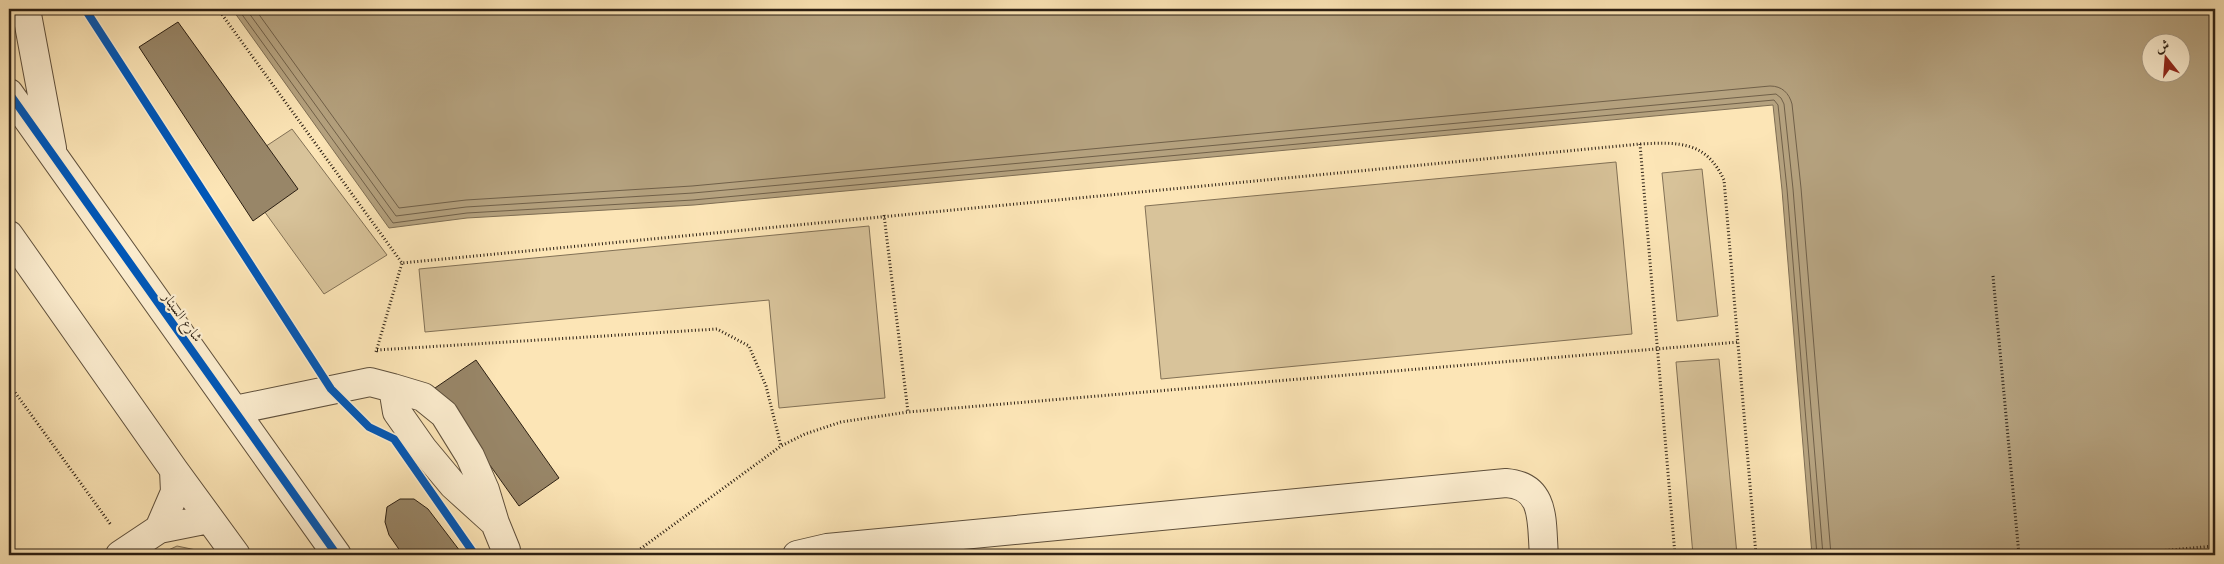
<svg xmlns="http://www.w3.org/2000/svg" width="2224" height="564" font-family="'Libre Caslon Text',Amiri,serif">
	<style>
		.green { fill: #d8c39a; stroke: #827156 }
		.water { fill: #b5a27f; stroke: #7e6e54; fill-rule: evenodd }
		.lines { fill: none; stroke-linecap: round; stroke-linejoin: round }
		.shore { stroke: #706049; stroke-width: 1 }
		.building { fill: #988668; stroke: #2b1f13 }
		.minor-casing { stroke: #5f503c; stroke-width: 30 }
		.path { stroke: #2b1f13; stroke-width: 3; stroke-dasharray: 1 2.5; stroke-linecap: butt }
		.minor { stroke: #fdeed0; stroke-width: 28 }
		.cycleway-casing { stroke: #fdeed0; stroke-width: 11 }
		.cycleway { stroke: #0057b8; stroke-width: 8 }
		.labels { text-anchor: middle; stroke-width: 4.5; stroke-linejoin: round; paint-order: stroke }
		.street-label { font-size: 14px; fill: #2b1f13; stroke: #fdeed0 }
	</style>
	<rect width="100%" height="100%" fill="#fce5b6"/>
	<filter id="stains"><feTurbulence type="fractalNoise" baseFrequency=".004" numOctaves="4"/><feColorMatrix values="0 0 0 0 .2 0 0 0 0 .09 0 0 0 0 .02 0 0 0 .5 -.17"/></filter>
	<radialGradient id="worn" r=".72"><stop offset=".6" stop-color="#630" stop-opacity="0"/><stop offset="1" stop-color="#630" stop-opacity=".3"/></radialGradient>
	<path class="green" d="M292 129 387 255 324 294 233 168Z
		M1616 162 1632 334 1161 379 1145 206Z
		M1702 169 1718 316 1677 321 1662 173Z
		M869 226 885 398 779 408 769 300 425 332 419 269Z
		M1719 359 1737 555H1693L1676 362Z
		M177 546 220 555H158Z"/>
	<path class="water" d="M232 9H2215V555H1812L1782 190 1773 105 694 205 467 218 389 228ZM2152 42H2182V72H2152Z"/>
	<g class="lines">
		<path class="shore" d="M238 9 393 223 467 213 693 200 1774 100 1778 105 1787 189 1817 555
			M246 9 396 216 466 207 693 193 1776 94 1781 98 1784 104 1793 189 1823 555
			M255 9 399 208 466 200 692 186 1770 86C1782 86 1789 93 1792 104L1801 188 1831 555"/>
	</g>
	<path class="building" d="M178 22 298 189 253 221 139 47Z
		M476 360 559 478 519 506 435 388Z
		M400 499H414L428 509 463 555H403L389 535 385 522 387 507Z"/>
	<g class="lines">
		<defs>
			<path id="minor" d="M26 9 52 148
				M9 93 337 555
				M9 235 174 470 236 555
				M393 388 423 397 444 414 470 456 485 490 495 523 506 550V555
				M235 410 370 382 393 388 397 412 423 449 453 485 495 523
				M159 529 175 492 174 470
				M120 555 159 529 209 519
				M797 555 827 548 1506 483C1547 486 1541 523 1544 555"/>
		</defs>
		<use href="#minor" class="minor-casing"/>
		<path class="path" d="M218 9 402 263 1640 144C1679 142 1706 141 1724 180L1756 555
			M1640 144 1675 555
			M2214 158 2215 167
			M884 215 908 412
			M1993 276 2019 555
			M377 350 717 329 749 346 766 386 781 446
			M376 352 402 263
			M9 384 111 525
			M632 555 781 446 805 434 841 422 908 412 1739 342
			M2113 555 2215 546"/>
		<use href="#minor" class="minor"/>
		<defs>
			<path id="cycleway" d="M85 9 331 389 369 427 394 439 475 555
				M9 93 337 555"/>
		</defs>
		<use href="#cycleway" class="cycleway-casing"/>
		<use href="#cycleway" class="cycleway"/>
	</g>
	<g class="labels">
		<g class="street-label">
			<text transform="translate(183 317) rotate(54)" y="5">شارع السينار</text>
		</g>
	</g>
	<rect width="2224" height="564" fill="none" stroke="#fce5b6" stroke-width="30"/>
	<rect x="10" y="10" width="2204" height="544" fill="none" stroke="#2b1f13" stroke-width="2.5"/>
	<rect x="15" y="15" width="2194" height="534" fill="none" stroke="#2b1f13"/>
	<g transform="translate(2166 58) rotate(343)"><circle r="24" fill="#fdeed0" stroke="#a99b84"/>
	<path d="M0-4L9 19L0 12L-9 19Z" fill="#8f2418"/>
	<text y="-8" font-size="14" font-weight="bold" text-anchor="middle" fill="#2b1f13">ش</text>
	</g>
	<rect width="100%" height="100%" filter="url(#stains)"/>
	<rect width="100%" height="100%" fill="url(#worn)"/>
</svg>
